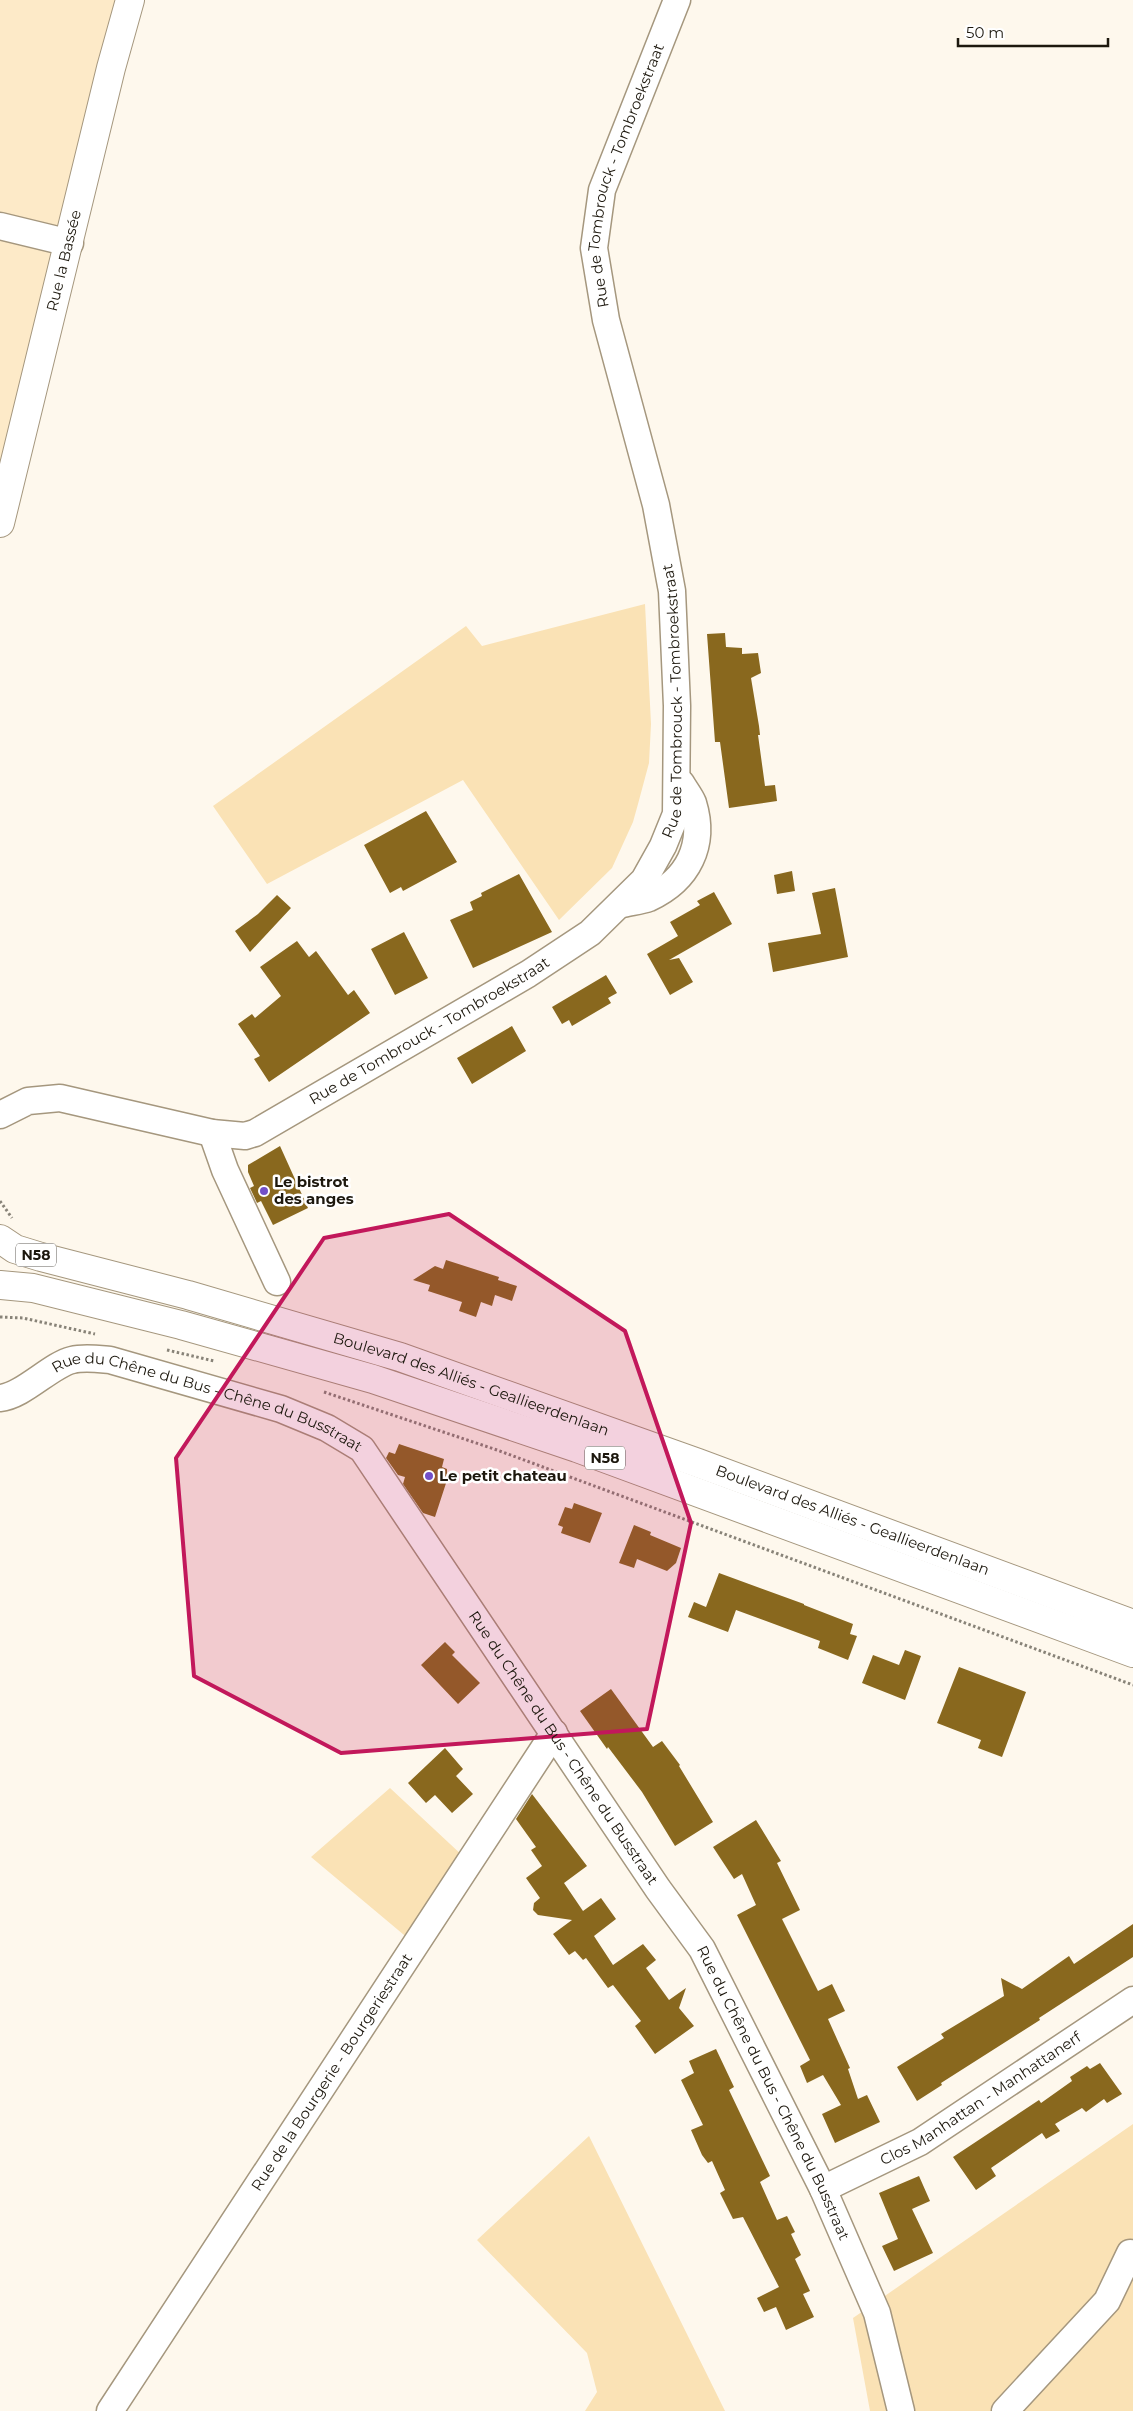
<svg xmlns="http://www.w3.org/2000/svg" width="1133" height="2411" font-family="Montserrat,sans-serif">
	<style>
		.built { fill: #fdeac8 }
		.green { fill: #fae2b5 }
		.building { fill: #89681e }
		.lines { fill: none; stroke-linecap: round; stroke-linejoin: round }
		.minor-casing { stroke: #a5977e; stroke-width: 29 }
		.major-casing { stroke: #a5977e; stroke-width: 30 }
		.highway-casing { stroke: #a5977e; stroke-width: 30 }
		.path { stroke: #888378; stroke-width: 3; stroke-dasharray: 2.5 2.5; stroke-linecap: butt }
		.minor { stroke: #fff; stroke-width: 26 }
		.major { stroke: #fff; stroke-width: 28 }
		.highway { stroke: #fff; stroke-width: 28 }
		.marked { fill: #c2185b; fill-opacity: 0.2; stroke: #c2185b; stroke-width: 4; stroke-linejoin: round }
		.poi-dot { fill: #724fc8; stroke: #fff; stroke-width: 2 }
		.labels { text-anchor: middle; stroke-width: 5; stroke-linejoin: round; paint-order: stroke }
		.shield { fill: #fff; stroke: #615d56; stroke-width: 1 }
		.shield-label { font-size: 14px; font-weight: bold; fill: #1d180e }
		.street-label { font-size: 15px; fill: #1d180e; stroke: #fff }
		.poi-label { font-size: 15px; font-weight: bold; fill: #1d180e; stroke: #fff; text-anchor: start }
	</style>
	<rect width="100%" height="100%" fill="#fef8ed"/>
	<path class="built" d="M0 0H115L69 202 0 479Z"/>
	<path class="green" d="M645 604 651 724 649 763 638 804 633 822 612 868 559 920 463 780 267 884 213 806 466 626 482 646Z
		M390 1788 464 1857 410 1940 311 1857Z
		M1133 2124V2411H870L853 2318Z
		M589 2136 725 2411H585L597 2392 587 2353 477 2240Z"/>
	<path class="building" d="M725 633 726 647 742 648V654L758 653 761 673 751 678 759 726 760 735H758L765 786 775 785 777 801 729 808 720 742H715L707 634Z
		M426 811 457 862 403 891 401 887 390 893 364 845Z
		M792 871 795 891 777 894 774 875Z
		M519 874 552 932 473 968 450 920 473 910 470 902 482 896 481 893Z
		M835 888 848 957 773 972 768 943 821 934 812 893Z
		M714 892 732 924 669 960 679 958 693 982 670 995 647 954 678 936 670 922 700 905 697 901Z
		M277 895 291 908 250 952 235 931 258 914Z
		M404 932 428 978 395 995 371 949Z
		M297 941 309 957 316 951 348 995 354 990 370 1013 269 1082 254 1059 260 1056 238 1024 252 1014 255 1018 281 996 260 967Z
		M606 975 617 993 608 998 611 1003 572 1026 569 1020 562 1024 552 1007Z
		M512 1026 526 1051 472 1084 457 1058Z
		M280 1146 308 1208 273 1225 261 1201 257 1203 250 1188 254 1186 248 1172V1165Z
		M446 1260 499 1277 498 1280 517 1286 512 1301 495 1295 492 1306 481 1302 476 1317 459 1311 462 1302 428 1291 430 1285 413 1280 435 1266 443 1269Z
		M399 1444 444 1459 442 1467 447 1469V1473L449 1474 435 1517 423 1513 403 1484 405 1477 398 1475 386 1458 389 1452 395 1454Z
		M574 1503 602 1513 590 1543 561 1533 563 1527 558 1525 565 1507 572 1509Z
		M634 1525 651 1532 650 1535 681 1548 676 1563 667 1571 637 1559 634 1568 619 1563Z
		M719 1573 804 1604V1605L853 1624 850 1634 857 1636 848 1660 818 1648 820 1641 736 1610 728 1632 688 1617 694 1602 706 1607Z
		M445 1642 455 1652 452 1655 480 1683 458 1704 421 1665Z
		M905 1650 921 1656 905 1700 862 1683 873 1655 899 1665Z
		M959 1667 1026 1692 1002 1757 978 1748 981 1740 937 1723Z
		M611 1689 653 1747 662 1741 680 1765 679 1766 713 1822 675 1846 642 1792 608 1747 607 1749 580 1711Z
		M445 1748 463 1769 456 1776 473 1794 452 1813 435 1795 426 1803 408 1783Z
		M532 1794 587 1866 564 1883 583 1911 601 1898 616 1919 594 1936 613 1965 643 1944 656 1960 646 1968 669 2000 686 1988 679 2008 694 2026 655 2054 635 2026 641 2021 613 1985 608 1988 586 1958 583 1960 575 1951 569 1955 553 1934 572 1920 538 1915 533 1910 534 1903 540 1898 526 1878 542 1866 531 1850 536 1847 516 1819Z
		M756 1820 781 1861 777 1863 800 1910 782 1919 818 1991 832 1984 845 2011 828 2019 850 2068 848 2069 858 2099 867 2095 880 2122 835 2143 822 2114 841 2105 823 2075 807 2083 800 2066 810 2060 737 1915 756 1905 742 1874 734 1879 713 1847Z
		M1133 1924V1957L1039 2018 1040 2020 941 2083 942 2085 917 2101 897 2067 944 2038 941 2034 1004 1996 1001 1978 1022 1989 1069 1956 1074 1964Z
		M716 2049 734 2087 729 2090 770 2176 760 2182 777 2220 787 2216 795 2232 791 2234 801 2255 795 2259 810 2291 803 2294 814 2317 786 2330 776 2307 764 2312 757 2298 779 2287 743 2217 733 2219 720 2193 725 2190 712 2161 708 2163 702 2155 691 2130 703 2125 681 2080 694 2073 689 2061Z
		M1100 2063 1122 2094 1107 2103 1104 2099 1086 2112 1082 2108 1055 2124 1060 2131 1046 2139 1042 2133 991 2168 996 2176 976 2190 953 2157 1039 2100 1041 2103 1072 2081 1070 2077 1087 2066 1090 2069Z
		M919 2176 930 2201 912 2209 933 2253 894 2271 882 2246 898 2239 879 2193Z"/>
	<g class="lines">
		<defs>
			<g id="minor">
				<path d="M0 226 70 243"/>
				<path d="M623 904C631 902 641 901 649 898 688 880 706 845 693 803 690 796 685 790 681 783"/>
				<path id="s1" d="M0 1115 28 1101 60 1098 212 1133 245 1136 255 1133 528 974 590 933 644 880 663 846 676 814 677 706 672 591 656 505 606 320 594 248 602 190 677 0"/>
				<path d="M212 1133 225 1170 277 1282"/>
				<path id="s2" d="M0 1398C23 1396 51 1365 72 1360 84 1357 98 1359 110 1360L281 1409 327 1428 362 1449 658 1889 702 1949 823 2189 877 2313 901 2411"/>
				<path id="s3" d="M823 2189 920 2142 1133 2000"/>
				<path id="s4" d="M110 2411 554 1733"/>
				<path d="M1005 2411 1107 2301 1130 2253"/>
			</g>
			<g id="major">
				<path id="s5" d="M0 523 111 68 130 0"/>
			</g>
			<g id="highway">
				<path id="s6" d="M0 1239 15 1249 41 1257 188 1295 400 1357 698 1463 1133 1624"/>
				<path d="M0 1285 33 1288 181 1325 373 1379 577 1448 1133 1653"/>
			</g>
		</defs>
		<use href="#minor" class="minor-casing"/>
		<use href="#major" class="major-casing"/>
		<use href="#highway" class="highway-casing"/>
		<path class="path" d="M0 1201 12 1218
			M0 1317 23 1318 95 1334
			M167 1350 214 1361
			M324 1392 497 1450 1133 1685"/>
		<use href="#minor" class="minor"/>
		<use href="#major" class="major"/>
		<use href="#highway" class="highway"/>
	</g>
	<path class="marked" d="M449 1214 625 1331 691 1523 647 1729 341 1753 194 1676 176 1458 324 1238Z"/>
	<g class="poi-dot">
		<circle cx="264" cy="1191" r="5"/>
		<circle cx="429" cy="1476" r="5"/>
	</g>
	<g class="labels">
		<g class="shield">
			<rect x="16" y="1243.5" width="40" height="23" rx="4"/>
			<rect x="585" y="1446.5" width="40" height="23" rx="4"/>
		</g>
		<g class="shield-label">
			<text x="36" y="1260">N58</text>
			<text x="605" y="1463">N58</text>
		</g>
		<g class="street-label">
			<text dy="5" stroke="none"><textPath href="#s1" startOffset="1455">Rue de Tombrouck - Tombroekstraat</textPath></text>
			<text dy="5" stroke="none"><textPath href="#s5" startOffset="270">Rue la Bassée</textPath></text>
			<text dy="5" stroke="none"><textPath href="#s1" startOffset="915">Rue de Tombrouck - Tombroekstraat</textPath></text>
			<text dy="5" stroke="none"><textPath href="#s1" startOffset="465">Rue de Tombrouck - Tombroekstraat</textPath></text>
			<text dy="5" stroke="none"><textPath href="#s6" startOffset="494">Boulevard des Alliés - Geallieerdenlaan</textPath></text>
			<text dy="5" stroke="none"><textPath href="#s2" startOffset="224">Rue du Chêne du Bus - Chêne du Busstraat</textPath></text>
			<text dy="5" stroke="none"><textPath href="#s6" startOffset="899">Boulevard des Alliés - Geallieerdenlaan</textPath></text>
			<text dy="5" stroke="none"><textPath href="#s2" startOffset="749">Rue du Chêne du Bus - Chêne du Busstraat</textPath></text>
			<text dy="5" stroke="none"><textPath href="#s4" startOffset="405">Rue de la Bourgerie - Bourgeriestraat</textPath></text>
			<text dy="5" stroke="none"><textPath href="#s2" startOffset="1154">Rue du Chêne du Bus - Chêne du Busstraat</textPath></text>
			<text dy="5" stroke="none"><textPath href="#s3" startOffset="182">Clos Manhattan - Manhattanerf</textPath></text>
		</g>
		<g class="poi-label">
			<text x="274" y="1187">Le bistrot<tspan x="274" dy="17">des anges</tspan></text>
			<text x="439" y="1481">Le petit chateau</text>
		</g>
	</g>
	<path d="M958 38v8h150v-8" fill="none" stroke="#1d180e" stroke-width="2.5"/>
	<text x="966" y="38" font-size="15" fill="#1d180e" stroke="#ffffff" stroke-width="4" paint-order="stroke">50 m</text>
</svg>
